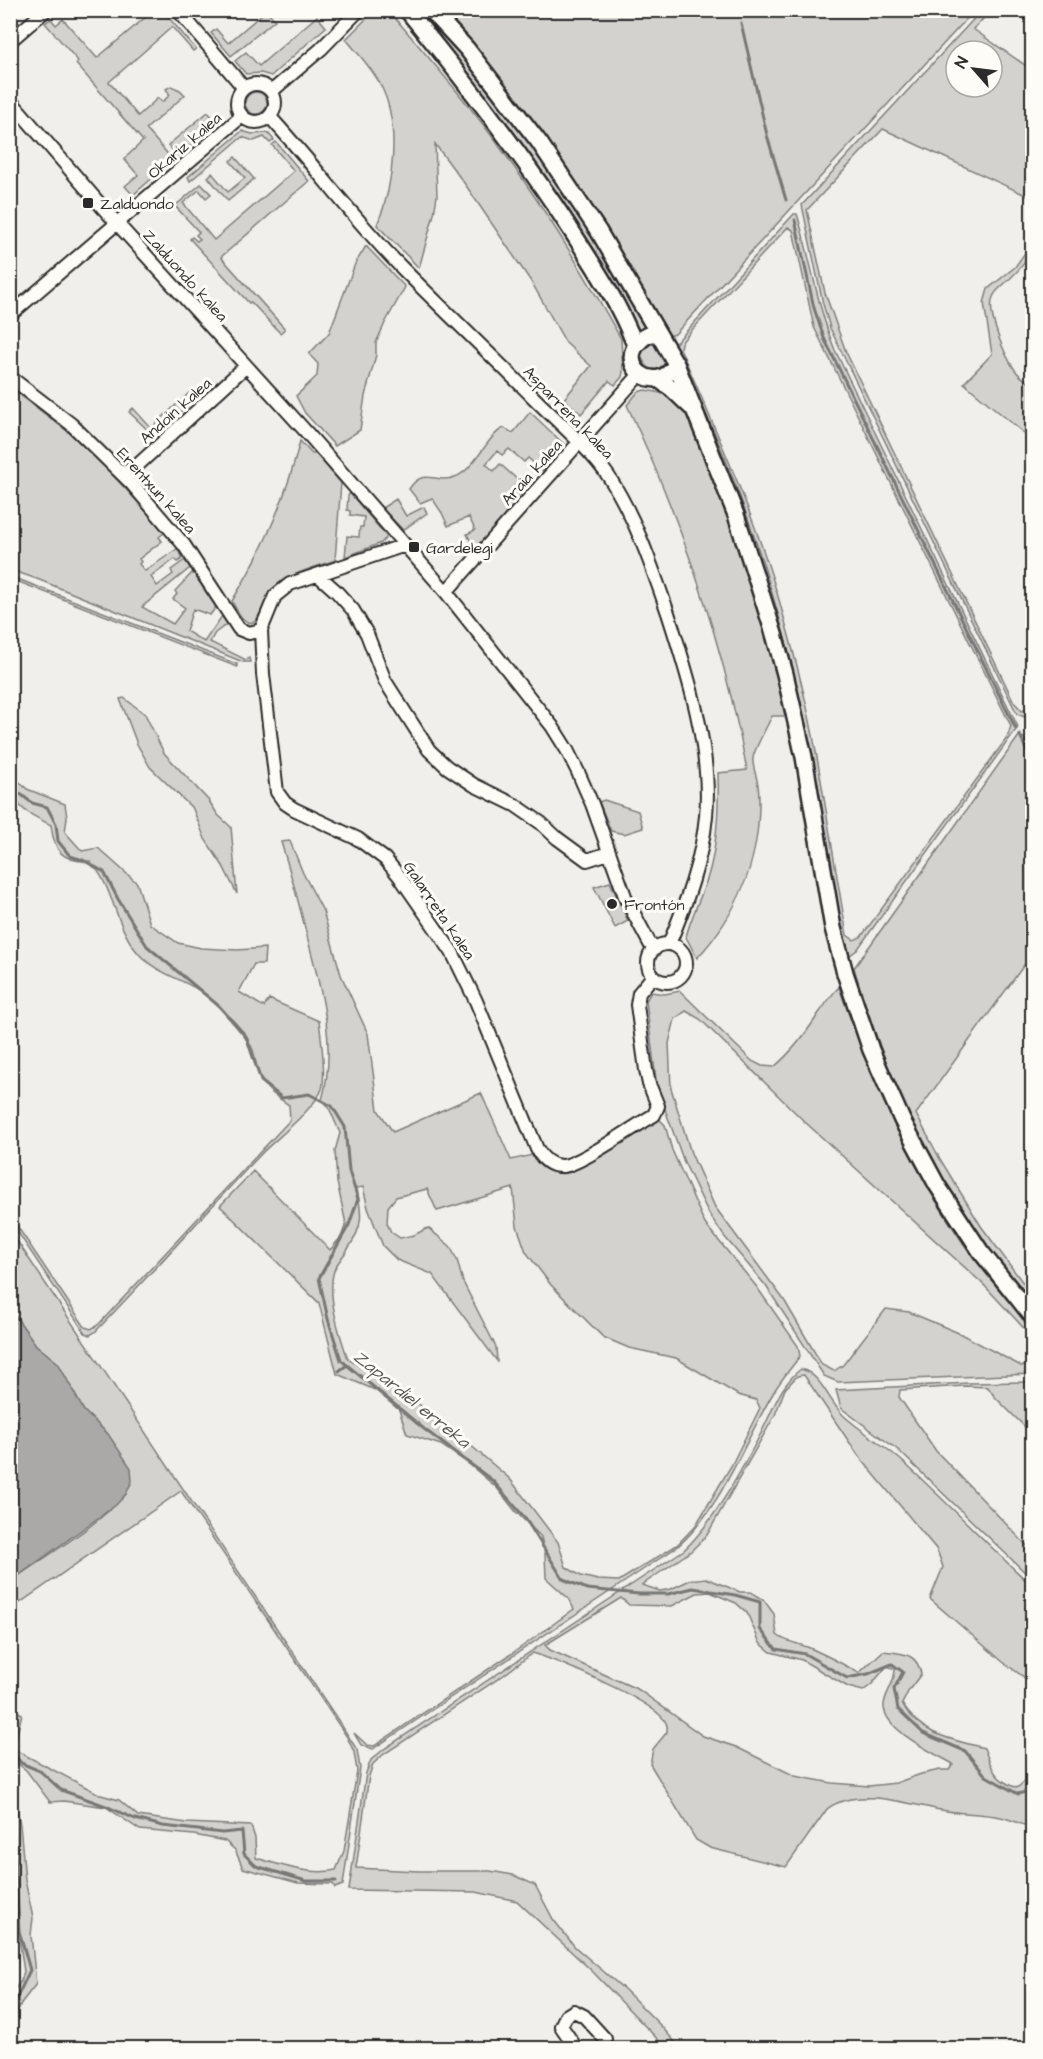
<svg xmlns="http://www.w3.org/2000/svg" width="1043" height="2059" font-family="'Architects Daughter',sans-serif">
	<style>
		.green { fill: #d3d2cf; stroke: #7f7e7d; stroke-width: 1.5; fill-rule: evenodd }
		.water { fill: #aaa9a7; stroke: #777775; stroke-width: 1.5 }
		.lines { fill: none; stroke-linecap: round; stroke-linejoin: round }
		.stream { stroke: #777775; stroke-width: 3 }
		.minor-casing { stroke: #2b2b2b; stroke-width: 16 }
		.major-casing { stroke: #2b2b2b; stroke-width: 20 }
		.minor { stroke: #fdfcf7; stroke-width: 12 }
		.major { stroke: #fdfcf7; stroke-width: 15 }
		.poi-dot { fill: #2b2b2b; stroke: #fdfcf7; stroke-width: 2 }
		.labels { text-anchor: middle; stroke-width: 6; stroke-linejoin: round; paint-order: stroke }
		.street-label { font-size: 16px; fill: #2b2b2b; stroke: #fdfcf7 }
		.poi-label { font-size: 16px; fill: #2b2b2b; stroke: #fdfcf7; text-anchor: start }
		.water-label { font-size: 18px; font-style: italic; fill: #575756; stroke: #fdfcf7 }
	</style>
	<rect width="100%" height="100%" fill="#f0efeb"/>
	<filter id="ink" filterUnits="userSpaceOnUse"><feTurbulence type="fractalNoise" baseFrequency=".0167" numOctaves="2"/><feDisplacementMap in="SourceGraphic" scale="12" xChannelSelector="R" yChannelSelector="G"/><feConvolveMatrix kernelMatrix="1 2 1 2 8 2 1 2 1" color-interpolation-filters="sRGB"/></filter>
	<g filter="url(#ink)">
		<path class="green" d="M982 10 991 11 973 29 1032 70V198L883 129 807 210 825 293 846 352 1014 702 1022 711 1028 709 1032 702V707L1025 717 1017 714 830 328 823 304 802 205ZM956 51H992V87H956Z
			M153 11H163L196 49 193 51 172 27 109 82 138 116 158 98 162 102 170 95 166 89 171 86 180 90 185 95 146 129 173 160 133 195 125 186 138 175 124 159 143 141 76 64 78 61 45 23 51 19 56 25 63 19 97 58Z
			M260 11H267L275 20 231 56 211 33 216 29 228 43 262 14Z
			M374 11H389C430 59 471 106 507 157 549 215 586 276 621 339L623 372 622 377 615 385 609 381 581 414 564 399 591 366 566 343 532 283 467 187 435 144 437 196 434 214 419 268 377 225C394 186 401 123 380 84 372 68 357 53 346 39Z
			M411 11H427L487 82 562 186 647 327 636 332Z
			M444 11H974L675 334 668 336C635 278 602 220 565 165 528 110 486 61 444 11Z
			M317 16 326 27 271 76 261 73 246 74 235 61 246 52 259 66Z
			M245 103a11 11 0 1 1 22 0a11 11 0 1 1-22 0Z
			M208 112 217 123 178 156 168 145Z
			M242 131 252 134 268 133 274 140 270 143 264 137 254 141 242 137 190 181 188 177Z
			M276 142 309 181 221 257 285 329 280 333 251 302 249 303 190 239 192 237 197 241 200 239 196 235 199 232 175 206 201 184 211 194 206 198 199 190 183 203 214 240 294 171 272 145Z
			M235 157 254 179 228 201 208 177 212 173 228 192 245 178 230 161Z
			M794 214H797C811 259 817 306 835 350L1018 727 857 950 850 955C829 889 825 818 811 749 787 633 753 516 703 407 693 387 683 366 673 346ZM788 227 793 230 814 327 1011 726 1007 738 861 937 854 940 847 935C836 874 827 813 816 752 807 699 792 645 777 593 752 509 715 429 680 348L681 343 691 331Z
			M1032 237C1033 259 1017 272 1002 286 999 289 995 292 993 297 986 313 1005 356 1015 370 1019 376 1027 381 1032 385V440L964 383 992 354 984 303 988 289 1015 267 1027 250Z
			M366 246 405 287 385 323 376 343V355L365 396 360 430 335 446 305 413 296 396 317 376 318 364 309 354 329 333 355 264Z
			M653 343H658L668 362 660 370 648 369 641 356C643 349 646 345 653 343Z
			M11 388 72 435 102 463 165 532 159 537 162 541 139 559 141 562 139 564 145 571 177 549 183 558 178 562 175 559 151 577 157 586 173 574 171 570 185 560 190 568 142 607 173 624 185 608 173 599 177 594 175 591 193 572 216 607 210 615 193 609 186 631 204 642 222 616 227 624 215 633 210 642 246 660 249 658 250 662H243L37 579 11 570Z
			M645 390C659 392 672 395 681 406 691 418 696 438 702 452 740 536 766 627 787 716H772C768 725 754 749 753 758 752 766 757 777 758 785 759 791 759 797 759 803 759 862 737 915 697 958L686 937C691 916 702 896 708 876 718 843 719 808 718 773L747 770C723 643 682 522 627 405L638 392Z
			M189 393 195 399 154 436 129 412 133 408 151 428Z
			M530 412 567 447 544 472 528 458 524 462 509 449 502 455 497 451 486 464 494 471 500 464 519 481 513 488 523 497 478 549 473 546 467 534 475 530 469 517 448 526 442 513 432 498 420 503 409 489C424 466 436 485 455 477 476 469 487 435 504 428L513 433Z
			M300 441 312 454H316L341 483 335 560C317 567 283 575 272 590 266 597 260 619 254 622 243 626 236 608 232 601 263 551 286 499 300 441Z
			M350 493 387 537 381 543 345 557 347 536 359 537 360 527H363L364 517 350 515V511L347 510 348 496Z
			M396 499 406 516 424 507 427 513 403 530 382 508Z
			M10 576 237 664V667L11 579Z
			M124 698 145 714 164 753 209 801 218 815 231 827 237 894 223 866 205 839 193 809 150 767 137 744 120 699Z
			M1019 736 1024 738 1032 753V954L916 1114 940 1159 981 1226 1032 1295V1304C947 1209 889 1089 854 968Z
			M11 774 27 789 65 804 67 818 65 832 82 851 98 848 137 883 150 924 178 943 201 948 237 950 265 948 264 964H254L239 992 264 1007 269 999 319 1021C321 1036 326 1075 322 1089 316 1107 277 1138 263 1152 206 1212 152 1273 95 1332L90 1335 85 1333 11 1222V1217L85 1327 91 1329 98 1325 290 1120 289 1105C272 1094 263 1089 257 1068 255 1061 255 1052 251 1046 241 1031 227 1016 215 1003 193 980 159 977 139 954 115 928 114 886 90 861 62 862 54 851 51 825 25 812 10 806 11 774Z
			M604 800 638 811 643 828 624 834 611 831 599 802Z
			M290 841 303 873 323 911 341 975 368 1034 378 1110 393 1132 481 1093 511 1160 532 1155C540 1170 552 1175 568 1173L659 1119 665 1125 672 1150 705 1224 756 1286 798 1346 800 1356C792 1367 782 1378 775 1390 744 1441 723 1507 677 1547L373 1749 361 1745 354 1733 367 1745 374 1746 523 1646 574 1609 568 1598 546 1578 545 1554 541 1537 516 1512 497 1488 470 1465 441 1445 407 1434 399 1410 375 1390 337 1374 319 1303 220 1206 253 1171 330 1250 341 1237 346 1224 337 1182 335 1151 340 1133 330 1110 322 1100C337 1047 322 992 308 940 300 907 291 874 281 842ZM363 1187 368 1208 383 1246 397 1260 432 1274 497 1361 496 1347 463 1282 457 1260 450 1246 428 1228 414 1235 400 1238 391 1232 387 1223 388 1207 396 1197 427 1189 437 1211 513 1188 517 1226 526 1252 551 1285 603 1337 629 1348 676 1358 738 1395 756 1400 760 1408 731 1466 696 1525 677 1545 619 1581 598 1580 581 1576 566 1567 558 1542 510 1479 455 1432 407 1395 348 1359C340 1336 325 1292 335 1268 338 1262 344 1255 348 1249 364 1225 362 1215 357 1188Z
			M610 882 628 921 615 928 594 887Z
			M839 987C870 1077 909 1164 963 1243 984 1273 1009 1301 1032 1329V1337L983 1284 805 1122 700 1019 686 1011 675 1019 669 1043 671 1088 691 1153 715 1207 784 1300 822 1365 834 1371 843 1365 886 1309 909 1312 961 1334 1021 1366H1032V1374L838 1382 824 1376 766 1286 724 1236 709 1214 684 1162 657 1087 646 1001 651 992 665 994 680 991 752 1061 762 1066 774 1067C791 1053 807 1032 819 1013 826 1004 831 995 839 987Z
			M11 1232 342 1726 357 1750 360 1768 343 1885 335 1888 333 1884 298 1883 243 1868 235 1850 225 1841 194 1835 140 1830 106 1807 64 1801 50 1802 26 1770 15 1762 11 1777 20 1824 25 1880 33 1918 31 1935 36 1984 22 2002 11 2023V1994L21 1981 24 1972 20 1944 18 1904 14 1893 16 1866 11 1851V1708L22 1714 15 1742 17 1751 101 1795 119 1800 138 1816 187 1823 251 1826 255 1838 256 1858C281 1865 310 1876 336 1870L344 1851 357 1771 354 1752 347 1737 181 1491 11 1609V1581C47 1555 96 1527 126 1494L108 1434 84 1411 58 1363 36 1345 11 1310Z
			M801 1369C821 1374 829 1402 844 1416 862 1432 884 1445 902 1461 947 1502 988 1545 1032 1586V1683L1003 1662 930 1599 943 1567 937 1550 858 1455 804 1375 797 1376 785 1389 775 1415 707 1535 691 1551 642 1585 660 1591 671 1589 690 1580 706 1578 740 1592H751L763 1599 774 1614 777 1635C787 1643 799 1643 812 1649 828 1656 843 1664 859 1673L883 1651C902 1654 917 1652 921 1674L909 1690 902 1704C922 1736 951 1739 984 1748 992 1769 995 1780 1017 1788L1032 1775V1828C1022 1824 1012 1820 1001 1817 981 1813 961 1814 941 1810 908 1804 856 1786 827 1809L786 1867 710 1848 696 1840 650 1764 653 1749 667 1732C667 1729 668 1726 666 1723 658 1702 557 1661 533 1653L501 1677 384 1754 373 1764 369 1776 356 1868 419 1871H490L513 1875 535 1885 553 1919 575 1947 624 1989 662 2027 680 2048H666L593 1972 517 1901 476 1892 349 1890 366 1773 371 1760 384 1749 684 1550C713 1523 741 1471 760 1435 772 1413 780 1384 801 1369ZM710 1592 736 1603 747 1613 760 1643 771 1652 802 1660 848 1687 863 1691 872 1684 887 1666 895 1669C895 1684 885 1692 884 1705 882 1729 934 1753 953 1764L949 1770H940L921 1774 896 1783 869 1786 832 1783 795 1776 736 1747 703 1736 639 1690 550 1650 545 1645 621 1598 629 1605 672 1606 697 1593Z
			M1032 1382V1434L994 1396 988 1387 965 1386 900 1390 899 1397 936 1451 1032 1551V1579L898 1450 841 1408 836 1390 969 1383Z"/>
		<path class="water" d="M11 1310 36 1345 58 1363 84 1411 108 1434 131 1468 132 1481 126 1494 116 1505 11 1581Z"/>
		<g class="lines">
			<path class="stream" d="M741 23 767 135 786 200
				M795 220 814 308 824 338 1016 729
				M1020 735 1032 765
				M10 786 32 803 47 807 56 824 58 841 70 856 83 860 104 872 118 899 147 946 220 1007 246 1036 261 1081 282 1098 309 1094 332 1106 345 1127 349 1171 358 1199 349 1225 319 1278 328 1319 341 1360 424 1429 493 1481 525 1518 563 1579 587 1589 639 1594H668L693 1588 735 1595 760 1602V1629L776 1649 805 1654 847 1678 868 1674 892 1664 903 1672 894 1689 898 1709 923 1733 965 1751 986 1776 1018 1794 1032 1790
				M339 1371 347 1365
				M10 1749 21 1763 40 1771 61 1790 106 1806 135 1819 163 1826 198 1830 222 1833 242 1831 244 1854 256 1866 306 1881H336
				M10 1808 13 1815 19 1931 30 1970 10 2012"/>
			<defs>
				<path id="minor" d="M178 10 244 88
					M10 41 46 10
					M237 103a19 19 0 1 1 38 0a19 19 0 1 1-38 0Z
					M272 91 321 49 359 10
					M10 100 104 209 309 435 446 592 552 726 567 750 578 772 592 804 626 899 650 944 655 949
					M270 117C316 167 356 222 404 270 447 313 491 355 534 398 560 424 588 447 609 477 636 519 652 567 668 613 688 675 712 750 706 816 702 861 686 903 669 944
					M10 315 242 116
					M10 377 71 424 132 484 184 545 239 629 249 633 261 630
					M122 473 133 469 141 462 246 366
					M405 545 290 584 275 596 261 630 263 674 277 792 285 803 294 809 358 839 385 859 400 877 452 952 476 1001 537 1149C542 1158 550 1167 563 1166 581 1164 635 1126 654 1115L658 1106 649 1084 646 1070 637 1005 639 993 653 976
					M318 575 336 591 353 610 367 634 385 681 429 750 447 767 474 785 515 805 541 823 557 838 587 860 609 853
					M446 592 640 374
					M648 963a19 19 0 1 1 38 0a19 19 0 1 1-38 0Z
					M576 2048 561 2026 566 2016 574 2011 584 2016 605 2039 604 2048"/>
				<path id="major" d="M407 10C465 81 521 153 571 230 594 266 620 305 635 345
					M431 10 467 49 539 142 599 232 676 364 736 515 774 634 785 674 804 757 833 928 845 973 871 1050 902 1120 937 1185 981 1252 1032 1316
					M658 334C651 333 646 335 641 340 614 363 655 399 676 364
					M658 379 671 388 691 407"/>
			</defs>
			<use href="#minor" class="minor-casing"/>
			<use href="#major" class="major-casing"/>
			<use href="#minor" class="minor"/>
			<use href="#major" class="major"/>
		</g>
	</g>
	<g class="poi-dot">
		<rect x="82" y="197" width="12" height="12" rx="3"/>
		<rect x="408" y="541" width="12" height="12" rx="3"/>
		<circle cx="612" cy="904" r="6"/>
	</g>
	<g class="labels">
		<g class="street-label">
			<text transform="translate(184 145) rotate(-41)" y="6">Okariz kalea</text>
			<text transform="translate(186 275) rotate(48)" y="6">Zalduondo kalea</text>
			<text transform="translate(175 410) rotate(-42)" y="6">Andoin kalea</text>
			<text transform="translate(569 412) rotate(46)" y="6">Asparrena kalea</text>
			<text transform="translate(531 472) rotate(-48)" y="6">Araia kalea</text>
			<text transform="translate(157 490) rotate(48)" y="6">Erentxun kalea</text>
			<text transform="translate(440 910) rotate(56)" y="6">Galarreta kalea</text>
		</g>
		<g class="poi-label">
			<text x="100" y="209">Zalduondo</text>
			<text x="426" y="553">Gardelegi</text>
			<text x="624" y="910">Frontón</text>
		</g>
		<g class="water-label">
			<text transform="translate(412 1399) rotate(39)" y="6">Zapardiel erreka</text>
		</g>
	</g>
	<rect width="1043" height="2059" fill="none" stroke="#fdfcf7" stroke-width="36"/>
	<rect x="18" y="18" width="1007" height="2023" fill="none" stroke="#2b2b2b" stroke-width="2" filter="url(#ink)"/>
	<g transform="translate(974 69) rotate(298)"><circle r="28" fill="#fdfcf7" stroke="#a9a8a5" stroke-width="1.5"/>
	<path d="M0-4.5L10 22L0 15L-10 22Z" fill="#2b2b2b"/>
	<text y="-9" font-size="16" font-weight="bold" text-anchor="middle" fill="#2b2b2b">N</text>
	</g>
</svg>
